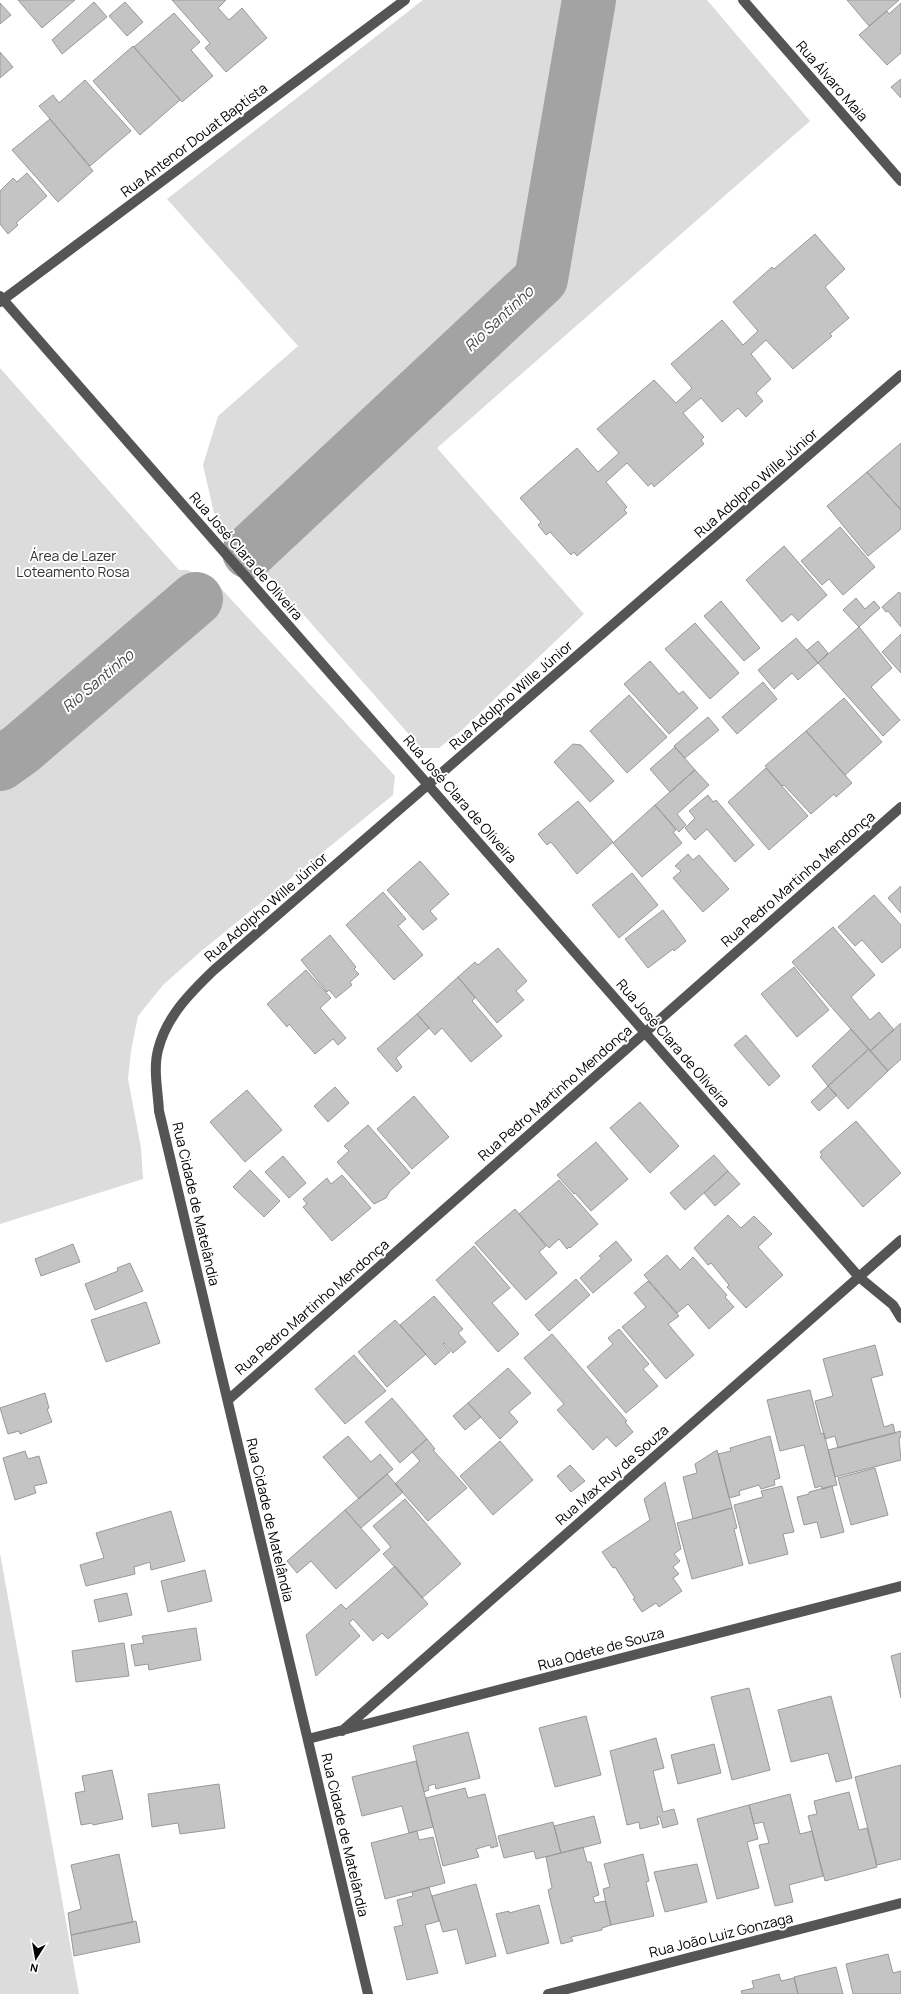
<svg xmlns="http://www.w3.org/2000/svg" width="901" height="1994" font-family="Manrope,sans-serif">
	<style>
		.green { fill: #dcdcdc }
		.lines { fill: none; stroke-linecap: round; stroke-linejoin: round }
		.river { stroke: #a3a3a3; stroke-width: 54 }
		.building { fill: #c4c4c4; stroke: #999 }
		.minor { stroke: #555; stroke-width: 10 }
		.labels { text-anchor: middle; stroke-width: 4; stroke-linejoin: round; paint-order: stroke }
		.street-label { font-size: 14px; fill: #000; stroke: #fff }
		.park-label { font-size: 14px; fill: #333; stroke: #fff }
		.water-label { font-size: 15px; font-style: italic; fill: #444; stroke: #fff }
	</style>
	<rect width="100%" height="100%" fill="#fff"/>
	<path class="green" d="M423 0H707L810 121 437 448 584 614 462 730 439 748H421L214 513 203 465 218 416 298 346 167 199Z
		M0 368 179 570H187L214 581 395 776 393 795 199 953 163 985 138 1016 131 1051 128 1079 141 1148 143 1179 0 1224Z
		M0 1553 79 1994H0Z"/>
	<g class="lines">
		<path class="river" d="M249 552 541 279 589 0
			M0 764 21 749 196 599"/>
	</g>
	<path class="building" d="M18 0H75L42 28Z
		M172 0H226L218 8 229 20 242 8 267 38 226 72 205 48 210 43Z
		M847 0H899L869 26Z
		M94 2 107 17 62 54 52 40Z
		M125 2 143 22 127 36 109 16Z
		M0 3 11 15 0 24Z
		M901 3V53L887 65 859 35 887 11 889 14Z
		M174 13 200 42 191 50 213 76 182 102 134 47Z
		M133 46 180 100 140 135 93 81Z
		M0 52 13 67 0 78Z
		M901 79V98L891 87Z
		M85 80 131 131 90 166 39 106 53 95 59 103Z
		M50 119 93 171 58 202 12 150Z
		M27 173 47 196 16 223 18 225 8 234 0 224V191L13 178 17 182Z
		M815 234 845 269 825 287 849 318 830 334 832 336 793 369 766 340 751 354 771 379 756 393 763 401 746 417 738 408 722 422 701 398 683 413 704 437 701 440 704 444 654 487 652 483 648 486 627 463 606 482 627 507 624 510 627 513 577 556 574 552 571 555 550 532 546 535 538 525 541 522 520 498 577 448 598 472 619 453 597 429 654 380 676 403 692 388 671 364 722 320 743 345 758 331 733 302 772 267 774 269Z
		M901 443V510L867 472Z
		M867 472 901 510V529L868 556 827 506Z
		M840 527 875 567 843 595 829 579 822 585 801 561Z
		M784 546 827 595 798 621 792 614 782 622 746 580Z
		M899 592 901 594V627L888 611 886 612 882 607Z
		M856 598 865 609 874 601 880 608 859 627 843 610Z
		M721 601 760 648 744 661 704 616Z
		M695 623 739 673 710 699 665 649Z
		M859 627 892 668 871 687 900 720 883 736 818 663Z
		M901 634V673L882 652Z
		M796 638 818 663 798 680 792 673 774 689 758 670Z
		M818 641 828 653 818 663 807 650Z
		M650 661 679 694 683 691 698 708 669 734 624 684Z
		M763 682 777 699 737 734 722 717Z
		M629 695 667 737 627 773 590 731Z
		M844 698 882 742 845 775 806 731Z
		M708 717 719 730 685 758 674 746Z
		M806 731 852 783 836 797 834 794 811 814 784 785 782 786 765 766Z
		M573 744 581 745 614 781 590 802 554 762Z
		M675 747 695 770 670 792 650 769Z
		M766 768 808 816 769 850 728 802Z
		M695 770 709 785 677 814 686 825 679 832 655 805Z
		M708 795 713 802 716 800 754 845 735 862 707 829 695 840 685 828 695 818 689 811Z
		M578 801 613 842 577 874 551 842 547 845 538 834Z
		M655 805 676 830 673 832 682 843 642 877 613 843Z
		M688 854 693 860 699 855 729 889 703 912 673 878 681 871 675 866Z
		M420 861 449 894 430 911 437 919 423 930 387 890Z
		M632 873 658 905 619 938 592 905Z
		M901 886V913L888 898Z
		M383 892 406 919 398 926 423 955 394 980 346 925Z
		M874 895 901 925V947L882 963 862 940 855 946 838 927Z
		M663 910 686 941 674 951 673 949 648 968 625 939Z
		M833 927 875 975 851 997 870 1020 879 1012 894 1030 870 1051 792 962Z
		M330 935 356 967 354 969 359 974 350 982 352 985 336 998 329 990 327 992 301 960Z
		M498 948 527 981 516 991 524 1000 497 1023 458 977 475 962 478 965Z
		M794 967 829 1010 797 1037 761 994Z
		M306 970 331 998 320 1008 346 1038 338 1045 333 1039 315 1054 289 1024 287 1027 267 1004Z
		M458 977 475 998 472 1001 502 1036 471 1062 442 1028 435 1035 417 1014Z
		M417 1014 429 1028 396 1058 402 1067 397 1072 377 1049Z
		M901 1023V1059L888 1071 870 1051Z
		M851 1029 869 1049 828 1086 812 1066Z
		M746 1035 780 1076 769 1086 734 1045Z
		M869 1049 888 1071 848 1109 828 1086Z
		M828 1086 837 1095 819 1111 811 1102Z
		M335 1087 349 1103 328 1122 314 1106Z
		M247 1090 282 1130 245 1162 210 1122Z
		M414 1096 449 1137 412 1169 377 1129Z
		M640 1102 679 1146 650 1173 610 1128Z
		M856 1121 901 1173 863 1207 820 1157 822 1155 820 1152Z
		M368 1125 410 1173 390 1191 386 1198 374 1204 337 1162 349 1151 344 1146Z
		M596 1142 628 1179 591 1211 575 1193 574 1194 557 1175Z
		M714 1155 728 1171 685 1210 670 1193Z
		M283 1156 306 1183 289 1198 265 1172Z
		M250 1170 280 1201 264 1217 233 1187Z
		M728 1171 740 1184 715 1206 704 1193Z
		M342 1175 371 1208 332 1241 303 1207 307 1204 303 1199 327 1178 331 1184Z
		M559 1180 598 1224 570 1248 569 1247 567 1249 559 1239 549 1248 519 1214Z
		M515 1209 546 1246 539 1252 557 1273 526 1300 475 1243Z
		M728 1215 741 1228 754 1216 772 1234 758 1247 783 1275 746 1308 727 1287 729 1285 716 1269 711 1263 708 1265 694 1248Z
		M616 1241 632 1260 593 1293 580 1278 602 1258 599 1256Z
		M73 1244 80 1262 41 1276 35 1259Z
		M474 1246 510 1288 492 1303 519 1334 498 1352 436 1280Z
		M667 1255 680 1270 693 1257 727 1295 725 1297 734 1307 709 1329 688 1304 677 1313 644 1275Z
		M130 1263 143 1291 95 1310 85 1284 118 1271 117 1268Z
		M576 1279 590 1295 549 1331 535 1315Z
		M648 1281 679 1316 668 1324 694 1355 666 1379 622 1327 646 1307 634 1293Z
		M434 1296 463 1329 458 1333 466 1342 453 1353 444 1343 443 1344 450 1352 435 1365 400 1325Z
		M146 1302 160 1343 106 1362 91 1320Z
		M395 1320 426 1354 387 1387 358 1352Z
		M619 1329 649 1364 643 1369 658 1386 626 1413 587 1367 613 1344 608 1338Z
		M552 1334 627 1421 625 1422 633 1432 616 1447 607 1437 593 1450 557 1410 564 1404 524 1358Z
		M875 1345 883 1375 871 1378 884 1427 893 1424 895 1433 838 1448 835 1436 825 1439 815 1401 833 1396 823 1359Z
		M354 1355 386 1391 345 1424 315 1389Z
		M508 1368 531 1393 509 1412 518 1422 500 1439 468 1403Z
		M810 1390 821 1434 824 1433 837 1485 822 1489 821 1486 815 1488 804 1445 780 1451 767 1400Z
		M45 1393 49 1408 47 1409 52 1422 20 1434 19 1431 8 1434 0 1408Z
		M392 1398 427 1439 400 1463 365 1422Z
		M468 1403 481 1417 465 1430 453 1416Z
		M901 1431V1437L899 1438 901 1460 835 1477 828 1450Z
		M348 1436 371 1462 380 1454 393 1469 359 1499 323 1457Z
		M770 1436 780 1478 774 1480 775 1485 761 1489 759 1485 739 1491 740 1495 729 1498 718 1454 731 1451 730 1448Z
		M427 1439 435 1449 433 1450 467 1488 428 1521 395 1484 420 1461 412 1452Z
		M500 1441 533 1480 493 1515 460 1476Z
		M717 1450 732 1508 693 1519 683 1477 697 1473 695 1464Z
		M25 1451 28 1459 39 1456 47 1483 34 1486 36 1493 15 1500 3 1458Z
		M570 1465 585 1481 571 1492 557 1476Z
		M875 1468 888 1515 851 1525 838 1478Z
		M387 1474 403 1492 361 1528 345 1510Z
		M665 1482 681 1549 674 1554 680 1561 673 1567 679 1574 673 1578 682 1591 659 1607 656 1603 642 1612 633 1599 635 1598 615 1567 613 1568 602 1552 650 1520 644 1499Z
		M782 1486 794 1532 783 1534 788 1554 749 1564 734 1505 763 1497 761 1491Z
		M832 1486 844 1532 821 1538 817 1522 804 1525 797 1497 809 1494V1492Z
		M405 1499 461 1564 422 1598 383 1554 391 1547 373 1526Z
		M732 1508 737 1528 734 1529 743 1565 692 1579 677 1523Z
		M345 1510 380 1550 336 1589 311 1561 297 1573 287 1561Z
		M171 1511 185 1561 151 1570 150 1562 134 1567 135 1574 86 1586 80 1565 104 1558 96 1533Z
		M395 1566 428 1604 388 1639 382 1633 373 1641 353 1619 349 1623 360 1636 316 1676 306 1635 341 1604 346 1609Z
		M205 1570 212 1601 168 1612 161 1581Z
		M127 1593 132 1615 99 1622 94 1600Z
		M196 1628 201 1660 149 1670 148 1664 135 1666 131 1645 144 1643 142 1636Z
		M124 1643 129 1676 76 1682 72 1651Z
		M901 1653V1698L891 1656Z
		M749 1688 770 1770 732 1780 711 1697Z
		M831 1696 852 1778 836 1782 828 1753 791 1762 778 1710Z
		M586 1716 601 1775 555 1787 539 1728Z
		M468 1732 480 1778 436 1789 435 1784 428 1786 429 1790 424 1792 413 1746Z
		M656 1738 664 1768 653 1771 663 1812 674 1809 678 1824 663 1828 660 1817H657L659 1824 640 1829 639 1822 627 1825 610 1751Z
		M714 1744 721 1773 678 1784 671 1755Z
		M416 1761 433 1827 409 1833 402 1806 362 1816 352 1777Z
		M901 1765V1859L877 1865 855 1777Z
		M112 1770 123 1819 93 1825 92 1823 81 1825 75 1793 85 1791 82 1776Z
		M219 1784 225 1828 180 1834 178 1823 152 1827 148 1794Z
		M465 1788 468 1798 485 1794 498 1846 491 1848 490 1845 476 1849 479 1857 443 1866 426 1798Z
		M849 1792 859 1830 867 1828 877 1867 825 1881 808 1816 817 1814 814 1801Z
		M790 1794 800 1834 812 1831 823 1876 789 1885 793 1902 775 1906 759 1845 769 1843 763 1822 754 1824 749 1805Z
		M749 1805 758 1839 747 1842 759 1888 717 1899 697 1819Z
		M594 1816 601 1843 561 1853 554 1826Z
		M553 1822 561 1853 536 1859 534 1851 504 1858 498 1836Z
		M417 1831 419 1840 433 1837 445 1883 385 1899 371 1843Z
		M583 1847 587 1862H591L599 1895 593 1897 595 1903 605 1901 611 1925 602 1928V1930L571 1937 573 1941 561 1944 548 1890 552 1888 546 1857Z
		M119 1854 133 1922 71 1935 68 1913 81 1909 71 1865Z
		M643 1854 649 1881 646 1882 654 1916 611 1925 603 1889 610 1887 604 1864Z
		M697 1864 707 1902 665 1912 654 1872Z
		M476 1884 496 1956 466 1964 457 1929 443 1932 432 1896Z
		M429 1887 439 1921 425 1925 438 1973 407 1980 394 1927 403 1925 397 1900 413 1896 412 1892Z
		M539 1905 549 1943 507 1954 496 1914 509 1911V1913Z
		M136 1921 140 1942 74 1956 71 1935Z
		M888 1954 893 1973 901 1971V1994H853L846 1964Z
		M836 1967 843 1994H798L794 1977Z
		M779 1974 781 1981 794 1978 798 1994H742L741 1991 754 1988 752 1981Z"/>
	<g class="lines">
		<path class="minor" d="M743 0 901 181
			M0 296 859 1277 893 1305 901 1318
			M0 302 405 0
			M228 1400 901 807
			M342 1731 901 1240
			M308 1739 901 1586
			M368 1994 159 1111C158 1092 153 1069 158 1050 166 1017 190 993 214 970L901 375
			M548 1994 901 1903"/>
	</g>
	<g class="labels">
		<g class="street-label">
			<text transform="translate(832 81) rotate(49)" y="5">Rua Álvaro Maia</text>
			<text transform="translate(194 140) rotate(-37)" y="5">Rua Antenor Douat Baptista</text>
			<text transform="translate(756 483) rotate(-41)" y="5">Rua Adolpho Wille Júnior</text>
			<text transform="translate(246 556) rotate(49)" y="5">Rua José Clara de Oliveira</text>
			<text transform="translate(511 695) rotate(-41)" y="5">Rua Adolpho Wille Júnior</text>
			<text transform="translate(460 799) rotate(49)" y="5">Rua José Clara de Oliveira</text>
			<text transform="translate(798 879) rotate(-41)" y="5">Rua Pedro Martinho Mendonça</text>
			<text transform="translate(266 907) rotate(-41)" y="5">Rua Adolpho Wille Júnior</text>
			<text transform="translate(673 1043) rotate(49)" y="5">Rua José Clara de Oliveira</text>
			<text transform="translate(555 1093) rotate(-41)" y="5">Rua Pedro Martinho Mendonça</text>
			<text transform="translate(196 1204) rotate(77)" y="5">Rua Cidade de Matelândia</text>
			<text transform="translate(312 1307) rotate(-41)" y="5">Rua Pedro Martinho Mendonça</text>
			<text transform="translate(612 1475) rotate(-41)" y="5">Rua Max Ruy de Souza</text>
			<text transform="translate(270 1520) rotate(77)" y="5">Rua Cidade de Matelândia</text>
			<text transform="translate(601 1649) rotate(-15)" y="5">Rua Odete de Souza</text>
			<text transform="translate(345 1835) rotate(77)" y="5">Rua Cidade de Matelândia</text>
			<text transform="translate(721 1935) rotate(-14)" y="5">Rua João Luiz Gonzaga</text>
		</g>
		<g class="park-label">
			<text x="73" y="561">Área de Lazer<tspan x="73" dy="16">Loteamento Rosa</tspan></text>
		</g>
		<g class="water-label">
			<text transform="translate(499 319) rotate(-43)" y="5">Rio Santinho</text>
			<text transform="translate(98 681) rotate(-40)" y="5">Rio Santinho</text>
		</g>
	</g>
	<g transform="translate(36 1958) rotate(191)" stroke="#ffffff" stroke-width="3" paint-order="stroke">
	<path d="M0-3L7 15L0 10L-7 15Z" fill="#000000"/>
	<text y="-6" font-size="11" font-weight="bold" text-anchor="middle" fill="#000000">N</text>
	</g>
</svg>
